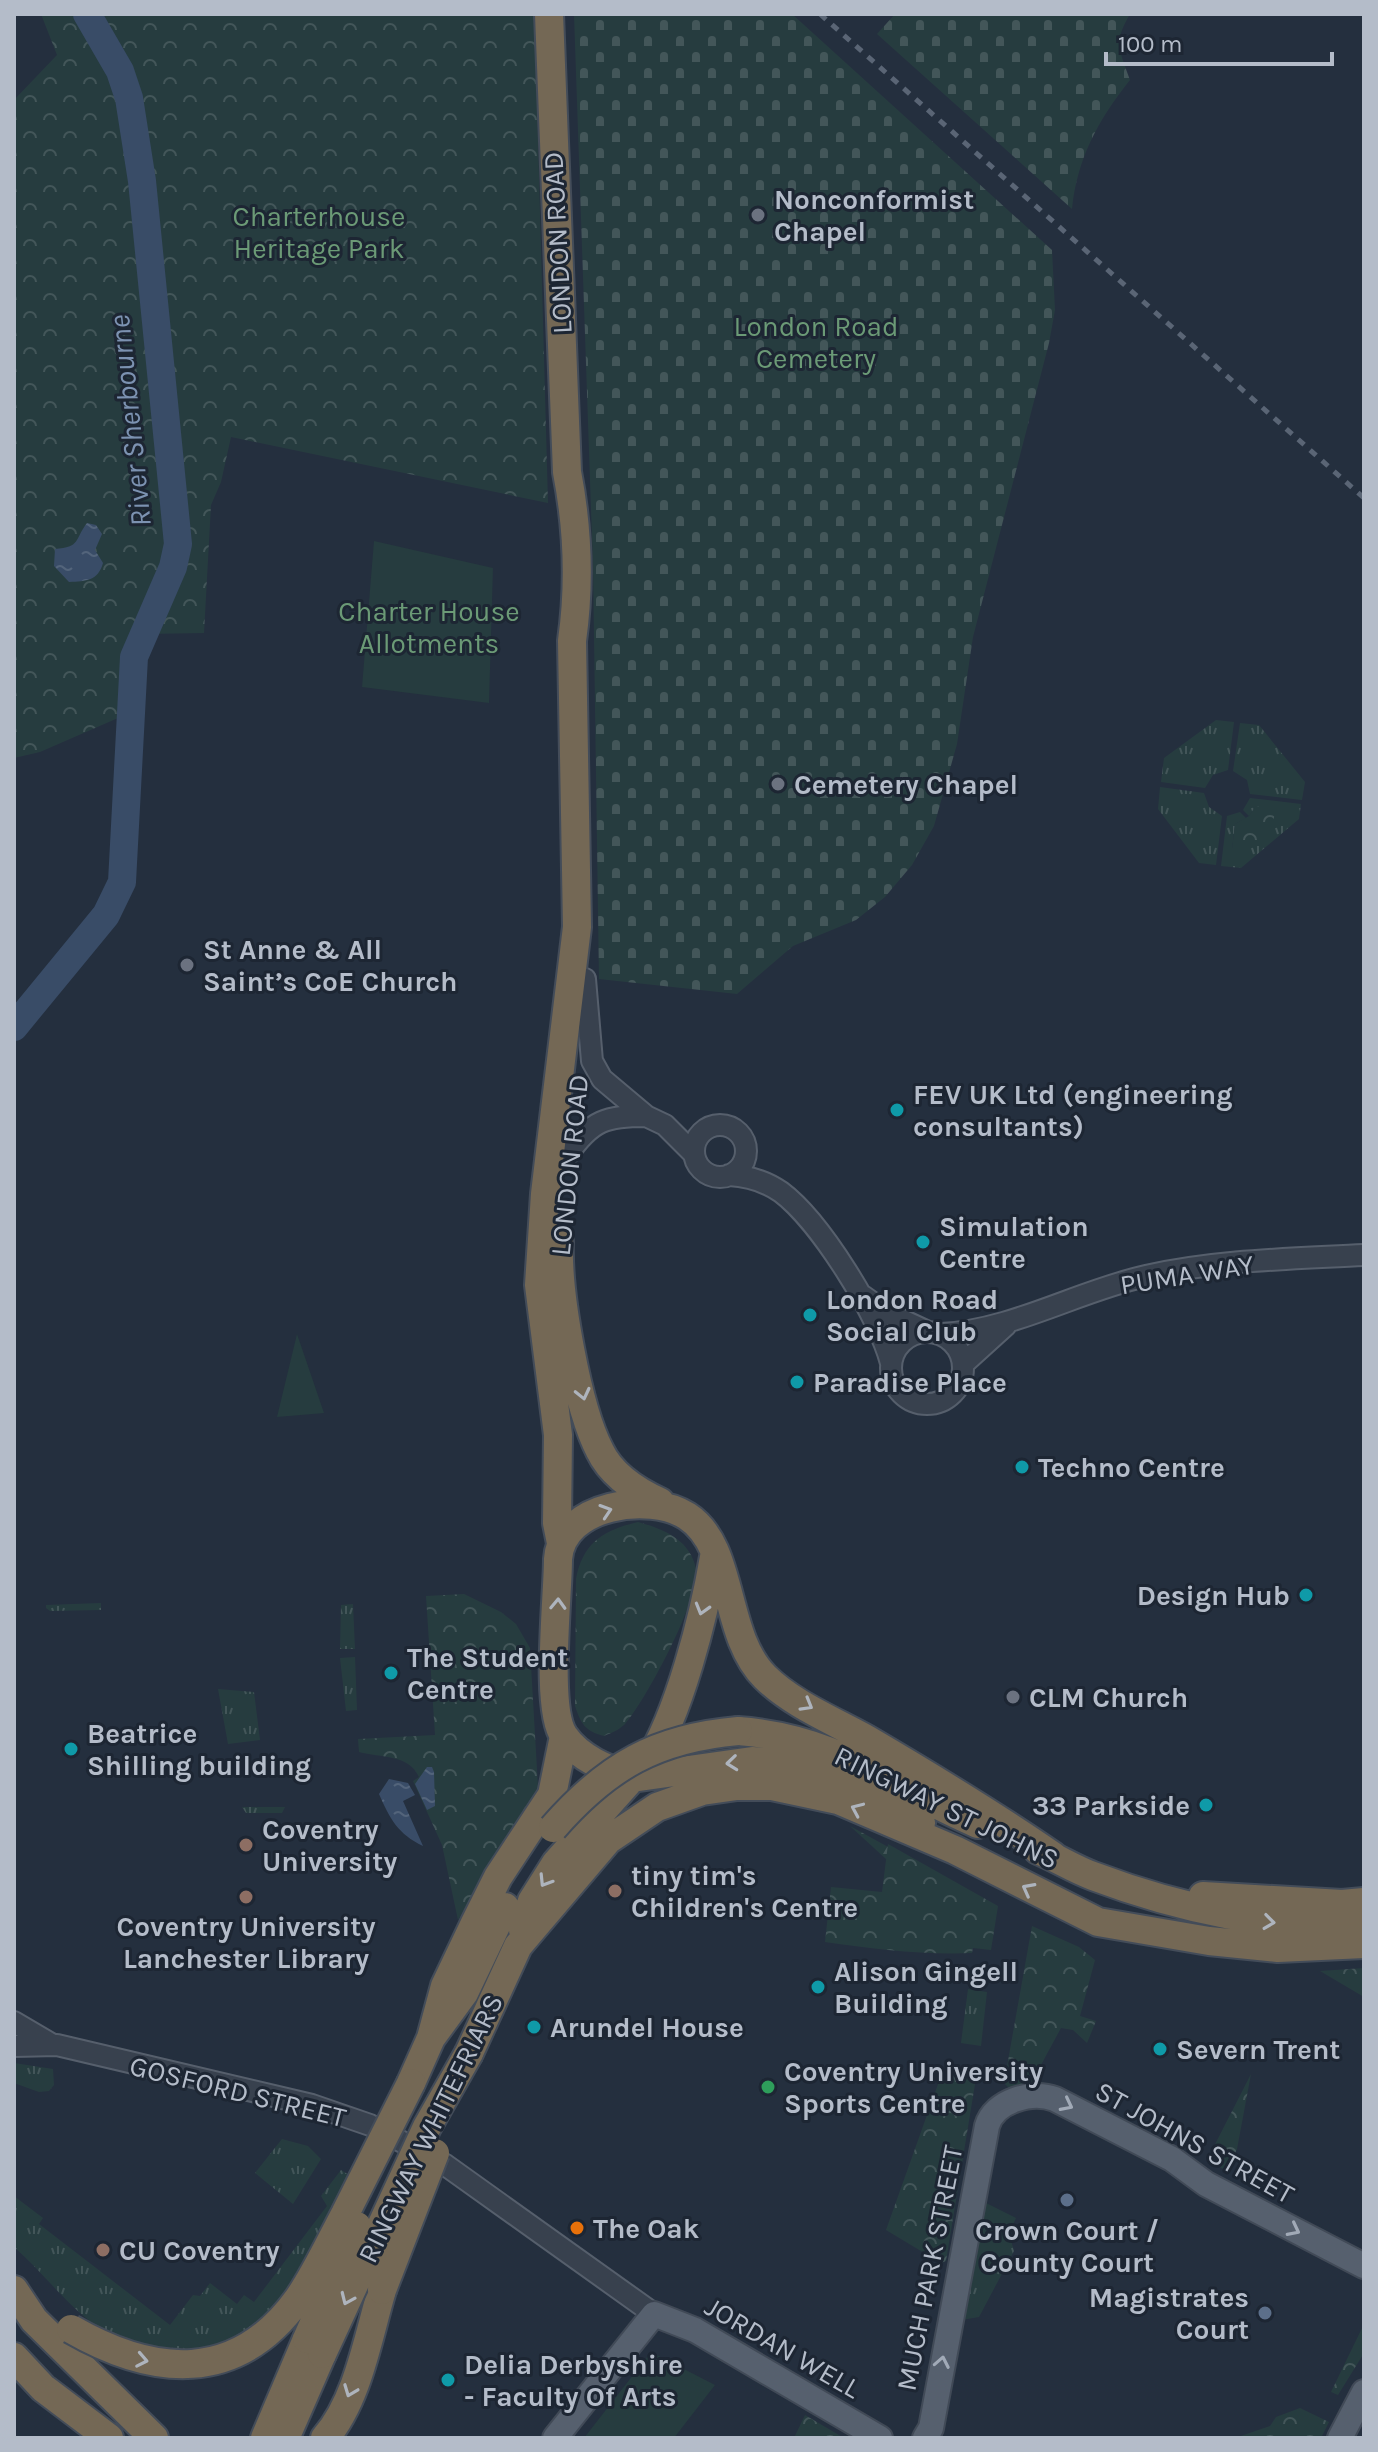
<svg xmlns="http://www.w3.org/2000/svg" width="1378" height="2452" font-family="Karla,sans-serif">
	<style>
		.grass { fill: url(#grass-tufts) }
		.forest { fill: url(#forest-firs) }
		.cemetery { fill: url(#cemetery-stones) }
		.park { fill: url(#park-crowns) }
		.garden { fill: #263c3f }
		.water { fill: url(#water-ripples) }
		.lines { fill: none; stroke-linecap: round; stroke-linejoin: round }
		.river { stroke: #394c67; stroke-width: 28 }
		.minor-casing { stroke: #565f6c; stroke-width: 24 }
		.major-casing { stroke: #414a57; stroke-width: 28 }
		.highway-casing { stroke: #434c59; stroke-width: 32 }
		.minor { stroke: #38414e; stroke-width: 20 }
		.major { stroke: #56606e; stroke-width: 24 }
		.highway { stroke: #746855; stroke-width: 28 }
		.rail { stroke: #5a6575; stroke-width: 5; stroke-dasharray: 8 8; stroke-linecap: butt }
		.highway-bridge-casing { stroke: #434c59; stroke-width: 32; stroke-linecap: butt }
		.highway-bridge { stroke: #746855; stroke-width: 28 }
		.oneway { stroke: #aeb4bd }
		.oneway2 { stroke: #a1aab7 }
		.worship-dot { fill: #6b7280; stroke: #1d2633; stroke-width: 3 }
		.culture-dot { fill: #0f9aa8; stroke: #1d2633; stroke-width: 3 }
		.education-dot { fill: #8d6e63; stroke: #1d2633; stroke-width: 3 }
		.leisure-dot { fill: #2e9e5b; stroke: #1d2633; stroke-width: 3 }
		.service-dot { fill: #5c6f8a; stroke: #1d2633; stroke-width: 3 }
		.food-dot { fill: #e8710a; stroke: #1d2633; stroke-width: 3 }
		.labels { text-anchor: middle; stroke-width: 6; stroke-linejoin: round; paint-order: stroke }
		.poi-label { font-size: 28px; font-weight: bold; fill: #b4bcc9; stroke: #1d2633; text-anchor: start }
		.park-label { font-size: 28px; fill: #6b9a76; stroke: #1d2633 }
		.street-label { font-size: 28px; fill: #b4bcc9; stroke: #1d2633 }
		.water-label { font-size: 30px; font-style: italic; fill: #7c92b1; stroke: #1d2633 }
	</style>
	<defs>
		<pattern id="grass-tufts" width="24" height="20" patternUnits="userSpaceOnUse" patternTransform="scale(2)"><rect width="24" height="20" fill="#263c3f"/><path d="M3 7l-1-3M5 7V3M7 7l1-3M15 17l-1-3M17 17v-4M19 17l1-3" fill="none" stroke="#435659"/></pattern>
		<pattern id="forest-firs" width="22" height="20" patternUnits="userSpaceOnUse" patternTransform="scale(2)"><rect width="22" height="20" fill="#263c3f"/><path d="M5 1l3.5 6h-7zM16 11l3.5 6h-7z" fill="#435659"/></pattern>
		<pattern id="cemetery-stones" width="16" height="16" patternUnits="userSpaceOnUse" patternTransform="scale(2)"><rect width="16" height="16" fill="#263c3f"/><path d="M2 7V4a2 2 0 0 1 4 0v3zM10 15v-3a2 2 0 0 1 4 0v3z" fill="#435659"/></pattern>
		<pattern id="park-crowns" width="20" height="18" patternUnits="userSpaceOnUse" patternTransform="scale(2)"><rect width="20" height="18" fill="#263c3f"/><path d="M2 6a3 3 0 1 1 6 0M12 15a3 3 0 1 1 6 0" fill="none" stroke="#435659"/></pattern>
		<pattern id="water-ripples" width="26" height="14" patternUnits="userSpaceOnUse" patternTransform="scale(2)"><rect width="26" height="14" fill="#394c67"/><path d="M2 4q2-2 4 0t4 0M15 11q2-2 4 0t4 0" fill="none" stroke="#53647b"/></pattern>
	</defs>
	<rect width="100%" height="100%" fill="#242f3e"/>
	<path class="grass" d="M1216 720 1234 722 1228 770 1213 775 1205 788 1161 782 1164 758Z
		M1240 723 1259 725 1305 782 1302 800 1250 794 1247 780 1233 771Z
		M1160 787 1204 793 1209 807 1222 816 1216 865 1199 863 1158 809Z
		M1250 798 1301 804 1299 819 1241 868 1221 866 1227 816 1240 812 1246 818 1235 824 1232 849 1256 806 1249 816 1243 810Z
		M101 1603V1610L50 1611 46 1608V1605Z
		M353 1604 355 1649H340L341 1605Z
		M355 1657 357 1710 346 1711 340 1658Z
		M218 1689 254 1692 260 1740 228 1744Z
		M242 1807H285L282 1813H246Z
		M968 1989 987 1992 981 2046 961 2043Z
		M14 2063 53 2069 54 2085 49 2091 39 2092 14 2083Z
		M282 2139 308 2146 321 2159 293 2204 255 2173Z
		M341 2170 349 2175C311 2250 275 2352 174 2350 149 2349 120 2342 98 2327 67 2306 43 2272 14 2247V2196L43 2218 39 2224 170 2325 193 2295 200 2296 210 2283 237 2304 244 2295 254 2302 327 2206 321 2196Z
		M986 2203 1016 2218 1009 2233 1014 2251 979 2317 961 2320Z"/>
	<path class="forest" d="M850 1826 970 1892 886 1859Z"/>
	<path class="cemetery" d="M574 14H792L1052 250 1055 310 1049 343 973 637 957 744 934 826 912 865 885 897 856 920 793 946 737 994 599 979 593 567Z
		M895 14H1130C1113 43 1119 49 1130 80 1098 120 1077 159 1072 209L877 34Z"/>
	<path class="park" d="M41 14H538L537 104 548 503 231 437 221 482 211 505 204 633 144 634 141 708 40 752 14 758V100L57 55Z
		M1256 806 1275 808 1273 827 1246 850 1232 849 1235 824 1249 816Z
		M638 1522C663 1529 690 1539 696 1569 701 1597 645 1702 625 1724 619 1730 611 1733 604 1736 585 1731 581 1724 575 1706L576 1579C583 1542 604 1530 638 1522Z
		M464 1594 501 1612 516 1624 530 1648 538 1787 458 1920 442 1845 413 1781 419 1777C409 1754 381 1758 359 1752L358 1739 435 1735 426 1596Z
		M888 1844 998 1906 991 1950 973 1948 972 1953C923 1955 873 1949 825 1942L831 1887 882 1892Z
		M1032 1926 1079 1947 1095 1960 1080 2016 1096 2021 1087 2043 1073 2030 1061 2028 1029 2087 1010 2089 1004 2083Z
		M1364 1968V1997L1320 1971Z
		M977 2072 946 2261 941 2263 886 2230 942 2073Z
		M1251 2074 1237 2149 1227 2171 1207 2160Z
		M1364 2324V2353L1338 2395 1331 2392Z
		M1300 2408 1329 2422 1321 2438H1235L1270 2426 1276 2417Z
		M805 2415 844 2438H794Z"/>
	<path class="garden" d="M374 541 493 568 489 703 362 687Z
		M297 1334 324 1413 277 1417Z
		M651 2352 715 2385 674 2438H584Z"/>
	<path class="water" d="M87 523 96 525 102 534 95 550 103 563C98 581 86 581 69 582L54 566 55 549C81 547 74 540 87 523Z
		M427 1767H432L434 1772 435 1806 427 1810 415 1784Z
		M389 1779 408 1783 415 1795 403 1801 423 1846C398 1834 390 1819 379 1794Z"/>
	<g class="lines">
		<path class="river" d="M14 1027 106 915 122 882 134 657 173 567 178 544 142 181 129 98 120 71 87 14"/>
		<defs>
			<path id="minor" d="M585 979 592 1061 602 1079 646 1116 665 1125 694 1154
				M694 1151a26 26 0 1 1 52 0a26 26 0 1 1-52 0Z
				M568 1154C592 1120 606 1116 646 1116
				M729 1175C749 1176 765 1181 781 1192 820 1221 879 1316 891 1363
				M863 1296 887 1313 928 1332
				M891 1368a36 36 0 1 1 72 0a36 36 0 1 1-72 0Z
				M941 1334C1011 1331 1078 1291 1146 1276 1217 1260 1291 1259 1364 1255
				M963 1364 1006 1325
				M14 2022 53 2045
				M14 2046 57 2045 312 2105 370 2125 444 2164 654 2314"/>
			<path id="major" d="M555 2438 654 2314 695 2330 880 2438
				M925 2438 931 2428 987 2126C994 2101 1032 2090 1055 2099L1172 2159 1206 2184 1364 2266
				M1340 2438 1364 2392"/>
			<path id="highway" d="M549 14 567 472C578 529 580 584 572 641L577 927 545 1194 539 1285 558 1435 557 1523 561 1543
				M559 1242C557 1293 577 1407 600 1451 612 1476 636 1491 660 1502
				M738 1731C838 1738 891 1787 978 1824
				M647 1764C679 1715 704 1616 714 1557
				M632 1778C607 1769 580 1759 564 1736 545 1709 558 1597 558 1559 562 1504 650 1492 687 1516 735 1547 722 1634 765 1677 792 1704 834 1721 868 1740 931 1777 992 1814 1053 1856
				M1038 1850C1057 1858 1074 1869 1093 1876 1175 1907 1278 1931 1364 1923
				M1203 1896 1342 1904 1364 1902
				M523 1930 532 1901 556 1863 632 1778 752 1761 790 1764 832 1775 882 1797 921 1823
				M431 2038 445 1986 475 1923 498 1877 552 1795 564 1736
				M469 2053 518 1946 608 1840 657 1807 702 1791 737 1786H772L838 1800 955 1850 1098 1922 1209 1941 1278 1948 1364 1944
				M411 2083 431 2038 464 1993 505 1907
				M14 2290 34 2320 154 2438
				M14 2357 43 2388 109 2438
				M287 2434 322 2354
				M265 2438 307 2339
				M325 2438C358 2400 368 2337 382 2290"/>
		</defs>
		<use href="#minor" class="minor-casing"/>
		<use href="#major" class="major-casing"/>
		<use href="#highway" class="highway-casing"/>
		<use href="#minor" class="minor"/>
		<use href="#major" class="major"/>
		<use href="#highway" class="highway"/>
		<path class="rail" d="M820 14 1364 498"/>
		<defs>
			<path id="highway-bridge" d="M553 1828C607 1766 657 1738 738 1731
				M382 2290 435 2153
				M71 2329C153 2376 236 2385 298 2299 316 2273 330 2242 345 2214 367 2170 389 2127 411 2083
				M307 2339 357 2226
				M322 2354 427 2127 469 2053"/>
		</defs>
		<use href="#highway-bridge" class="highway-bridge-casing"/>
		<use href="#highway-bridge" class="highway-bridge"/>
	</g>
	<defs><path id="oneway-chevron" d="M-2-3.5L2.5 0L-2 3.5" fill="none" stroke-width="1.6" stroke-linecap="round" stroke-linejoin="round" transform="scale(2)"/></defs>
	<g class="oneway">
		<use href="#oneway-chevron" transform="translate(583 1394) rotate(77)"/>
		<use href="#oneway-chevron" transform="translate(606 1511) rotate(-18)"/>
		<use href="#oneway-chevron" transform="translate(558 1604) rotate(-88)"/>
		<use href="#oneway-chevron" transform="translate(702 1609) rotate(106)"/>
		<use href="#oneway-chevron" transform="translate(807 1705) rotate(30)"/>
		<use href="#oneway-chevron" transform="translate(732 1763) rotate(174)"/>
		<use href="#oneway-chevron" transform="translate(857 1809) rotate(-156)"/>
		<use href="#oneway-chevron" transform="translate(545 1881) rotate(122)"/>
		<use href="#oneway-chevron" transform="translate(1028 1889) rotate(-152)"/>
		<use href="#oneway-chevron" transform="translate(1269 1922) rotate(7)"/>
		<use href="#oneway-chevron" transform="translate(347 2299) rotate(114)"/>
		<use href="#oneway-chevron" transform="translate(142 2360) rotate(11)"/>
		<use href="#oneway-chevron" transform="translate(350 2391) rotate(111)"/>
	</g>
	<g class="oneway2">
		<use href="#oneway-chevron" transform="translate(1067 2105) rotate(27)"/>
		<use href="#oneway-chevron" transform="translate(1294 2230) rotate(27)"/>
		<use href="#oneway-chevron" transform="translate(942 2362) rotate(-79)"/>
	</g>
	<g class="worship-dot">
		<circle cx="758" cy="215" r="8"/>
		<circle cx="778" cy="784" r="8"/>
		<circle cx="187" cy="965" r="8"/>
		<circle cx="1013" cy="1697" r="8"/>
	</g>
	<g class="culture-dot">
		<circle cx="897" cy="1110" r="8"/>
		<circle cx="923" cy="1242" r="8"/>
		<circle cx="810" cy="1315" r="8"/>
		<circle cx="797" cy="1382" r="8"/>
		<circle cx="1022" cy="1467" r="8"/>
		<circle cx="1306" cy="1595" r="8"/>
		<circle cx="391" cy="1673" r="8"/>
		<circle cx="71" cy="1749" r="8"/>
		<circle cx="1206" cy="1805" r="8"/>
		<circle cx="818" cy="1987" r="8"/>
		<circle cx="534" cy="2027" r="8"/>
		<circle cx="1160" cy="2049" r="8"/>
		<circle cx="448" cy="2380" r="8"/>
	</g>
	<g class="education-dot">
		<circle cx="246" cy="1845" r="8"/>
		<circle cx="615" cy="1891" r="8"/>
		<circle cx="246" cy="1897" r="8"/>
		<circle cx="103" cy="2250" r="8"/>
	</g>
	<circle class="leisure-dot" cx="768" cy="2087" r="8"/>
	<g class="service-dot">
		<circle cx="1067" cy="2200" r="8"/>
		<circle cx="1265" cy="2313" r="8"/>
	</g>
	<circle class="food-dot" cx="577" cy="2228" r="8"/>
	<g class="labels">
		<g class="poi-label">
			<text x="774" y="209">Nonconformist<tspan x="774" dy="32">Chapel</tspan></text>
			<text x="794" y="794">Cemetery Chapel</text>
			<text x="203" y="959">St Anne &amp; All<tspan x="203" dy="32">Saint’s CoE Church</tspan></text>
			<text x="913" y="1104">FEV UK Ltd (engineering<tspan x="913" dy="32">consultants)</tspan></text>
			<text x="939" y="1236">Simulation<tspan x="939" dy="32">Centre</tspan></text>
			<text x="826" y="1309">London Road<tspan x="826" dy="32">Social Club</tspan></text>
			<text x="813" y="1392">Paradise Place</text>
			<text x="1038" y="1477">Techno Centre</text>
			<text x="1290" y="1605" text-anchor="end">Design Hub</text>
			<text x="407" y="1667">The Student<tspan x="407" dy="32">Centre</tspan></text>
			<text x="1029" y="1707">CLM Church</text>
			<text x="87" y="1743">Beatrice<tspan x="87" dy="32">Shilling building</tspan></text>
			<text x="1190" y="1815" text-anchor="end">33 Parkside</text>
			<text x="262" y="1839">Coventry<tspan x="262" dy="32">University</tspan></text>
			<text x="631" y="1885">tiny tim's<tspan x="631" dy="32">Children's Centre</tspan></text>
			<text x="246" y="1936" text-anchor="middle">Coventry University<tspan x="246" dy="32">Lanchester Library</tspan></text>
			<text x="834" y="1981">Alison Gingell<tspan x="834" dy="32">Building</tspan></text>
			<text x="550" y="2037">Arundel House</text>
			<text x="1176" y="2059">Severn Trent</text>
			<text x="784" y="2081">Coventry University<tspan x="784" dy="32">Sports Centre</tspan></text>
			<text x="593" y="2238">The Oak</text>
			<text x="1067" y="2240" text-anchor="middle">Crown Court /<tspan x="1067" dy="32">County Court</tspan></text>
			<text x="119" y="2260">CU Coventry</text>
			<text x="1249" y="2307" text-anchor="end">Magistrates<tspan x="1249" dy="32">Court</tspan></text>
			<text x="464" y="2374">Delia Derbyshire<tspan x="464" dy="32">- Faculty Of Arts</tspan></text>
		</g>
		<g class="park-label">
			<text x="319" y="226">Charterhouse<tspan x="319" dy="32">Heritage Park</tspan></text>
			<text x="816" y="336">London Road<tspan x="816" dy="32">Cemetery</tspan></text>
			<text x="429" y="621">Charter House<tspan x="429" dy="32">Allotments</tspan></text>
		</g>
		<g class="street-label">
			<text transform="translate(557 243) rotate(-93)" y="10">LONDON ROAD</text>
			<text transform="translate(569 1165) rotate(-84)" y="10">LONDON ROAD</text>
			<text transform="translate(1187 1274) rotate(-9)" y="10">PUMA WAY</text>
			<text transform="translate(947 1807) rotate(26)" y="10">RINGWAY ST JOHNS</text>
			<text transform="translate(238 2091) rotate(14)" y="10">GOSFORD STREET</text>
			<text transform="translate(430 2128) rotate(-64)" y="10">RINGWAY WHITEFRIARS</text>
			<text transform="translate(1195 2142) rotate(29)" y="10">ST JOHNS STREET</text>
			<text transform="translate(929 2268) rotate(-79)" y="10">MUCH PARK STREET</text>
			<text transform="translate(783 2347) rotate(30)" y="10">JORDAN WELL</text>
		</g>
		<g class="water-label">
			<text transform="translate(130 421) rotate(-96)" y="10">River Sherbourne</text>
		</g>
	</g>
	<rect width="1378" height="2452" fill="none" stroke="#b4bcc9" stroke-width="32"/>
	<path d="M1106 52v12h226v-12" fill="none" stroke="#b4bcc9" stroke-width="4"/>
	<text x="1118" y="52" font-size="24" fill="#b4bcc9" stroke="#1d2633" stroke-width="6" paint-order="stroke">100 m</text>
</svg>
